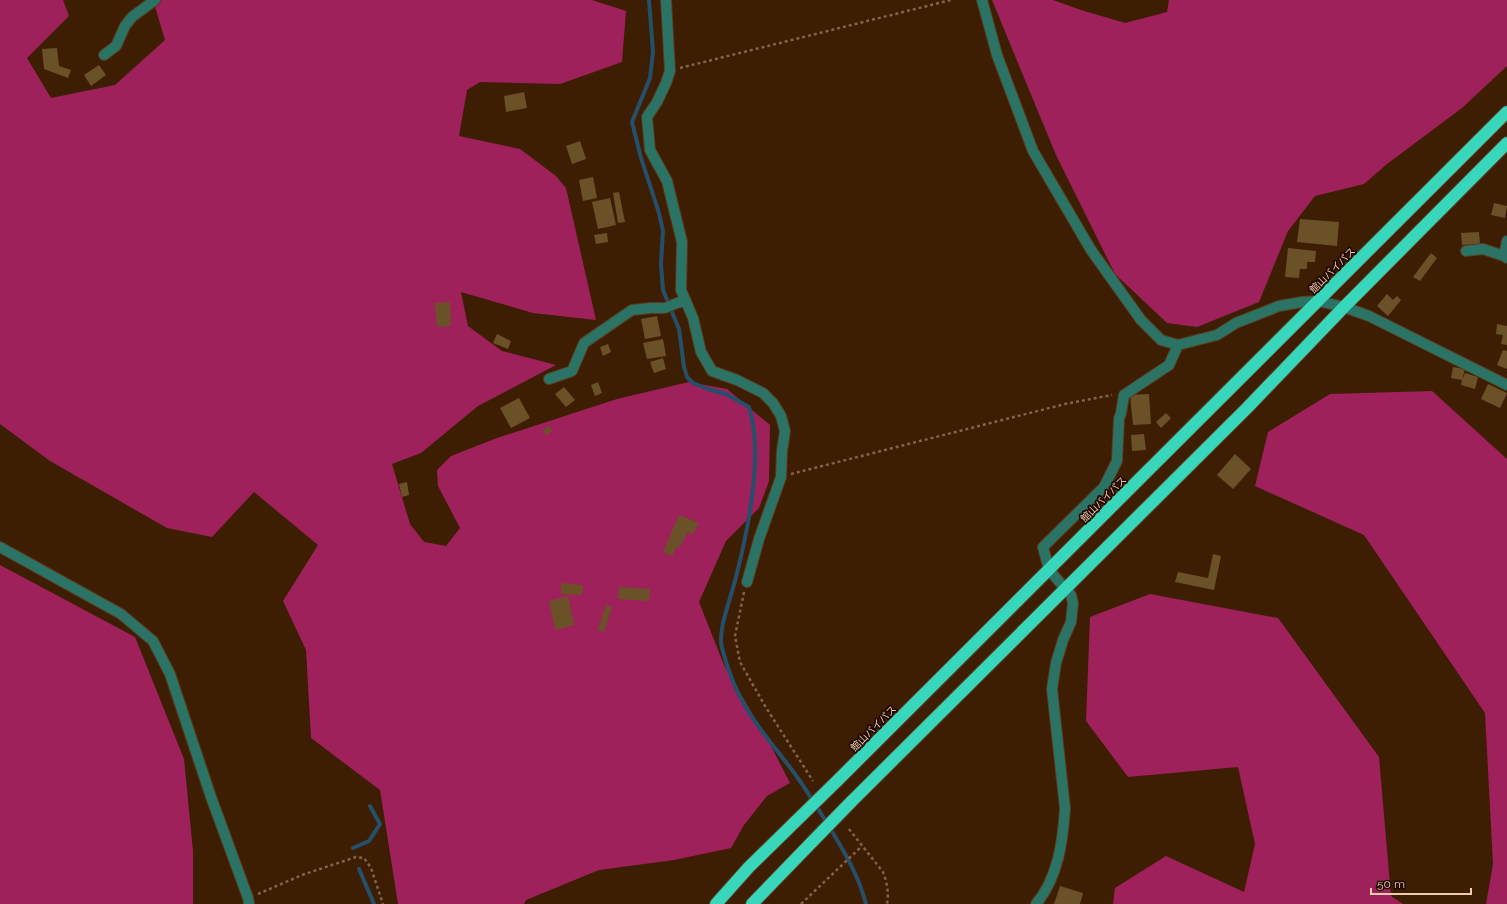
<svg xmlns="http://www.w3.org/2000/svg" width="1507" height="904" font-family="Raleway,'Noto Sans JP',sans-serif">
	<style>
		.forest { fill: #9e215b }
		.lines { fill: none; stroke-linecap: round; stroke-linejoin: round }
		.stream { stroke: #24506b; stroke-width: 4 }
		.building { fill: #6b5128 }
		.minor-casing { stroke: #5a3a1e; stroke-width: 12 }
		.highway-casing { stroke: #5a3a1e; stroke-width: 14 }
		.path { stroke: #846348; stroke-width: 2.5; stroke-dasharray: 3 3; stroke-linecap: butt }
		.minor { stroke: #2b7465; stroke-width: 10 }
		.highway { stroke: #38d7bb; stroke-width: 12 }
		.highway-bridge-casing { stroke: #5a3a1e; stroke-width: 14; stroke-linecap: butt }
		.highway-bridge { stroke: #38d7bb; stroke-width: 12 }
		.labels { text-anchor: middle; stroke-width: 3.5; stroke-linejoin: round; paint-order: stroke }
		.street-label { font-size: 10px; fill: #edcab0; stroke: #210900 }
	</style>
	<rect width="100%" height="100%" fill="#3e1e02"/>
	<path class="forest" d="M0 0H63L69 16 27 58 51 98 115 85 165 40 153 0H592L626 11 622 62 560 84 480 82 467 90 459 136 520 149 556 176 566 188 596 320 533 313 461 292 468 326 502 351 556 365 478 406 421 453 392 464 410 524 424 542 446 546 460 528 438 486 437 470 451 456 497 438 617 399 689 382 727 389 770 425 769 481 759 508 726 541 699 602 724 665 770 744 790 783 767 796 744 825 731 848 674 860 599 870 526 900 524 904H398L380 790 311 738 306 650 283 601 318 545 254 492 212 537 167 528 50 461 0 424Z
		M992 0H1053L1081 10 1125 23 1167 12 1169 0H1507V66L1462 108 1387 164 1364 184 1315 196 1288 231 1259 302 1197 327 1167 323 1115 274 1056 155Z
		M1432 391 1507 459V904H1486L1493 864 1485 713 1364 535 1255 486 1268 432 1330 394Z
		M0 565 135 637 184 759 193 851V904H0Z
		M1150 594 1278 618 1379 757 1391 896 1403 904H1113L1115 888 1166 856 1244 892 1255 844 1238 767 1128 777 1086 721 1090 617Z"/>
	<g class="lines">
		<path class="stream" d="M649 0 653 52 650 78 632 122 641 158 659 213 663 231 661 264 663 290 679 329 684 367 687 377 693 383 708 389 726 394 749 407C764 454 748 530 736 577 732 595 717 631 722 648 727 667 734 687 744 704 756 726 777 750 792 770 803 784 812 800 822 815 839 843 858 872 866 904
			M353 848 369 841 380 824 370 806
			M359 869 374 904"/>
	</g>
	<path class="building" d="M57 48 59 66 71 70 68 78 44 69 42 49Z
		M99 65 106 75 91 86 84 75Z
		M524 92 527 108 506 112 504 96Z
		M580 141 586 159 572 164 566 146Z
		M593 177 597 198 583 201 579 180Z
		M619 192 625 222 618 223 613 193Z
		M610 198 616 225 598 229 592 202Z
		M1494 203 1507 206 1505 218 1491 215Z
		M1300 219 1339 222 1337 246 1297 242Z
		M1479 232 1480 244 1462 245 1461 233Z
		M607 233 608 242 596 244 594 235Z
		M1288 248 1316 251 1315 262H1307V269H1300L1299 278 1285 277Z
		M1431 253 1437 258 1420 281 1413 277Z
		M1387 294 1393 300 1397 296 1401 300 1388 316 1377 306Z
		M450 302 451 326 437 327 435 303Z
		M657 316 661 336 645 339 641 319Z
		M1497 324 1507 326V345L1501 344 1503 335 1496 334Z
		M497 334 511 341 508 349 493 343Z
		M663 339 666 356 647 359 643 343Z
		M608 344 611 352 603 356 600 347Z
		M1503 350 1507 351V369L1497 365Z
		M663 358 666 369 654 373 650 362Z
		M1453 367 1465 369 1462 380 1465 373 1478 377 1475 389 1461 385 1462 380 1451 378Z
		M598 382 602 393 595 396 591 385Z
		M1488 384 1507 393 1500 408 1481 399Z
		M564 387 575 400 566 407 555 394Z
		M1149 394 1151 424 1133 425 1130 395Z
		M519 398 530 418 511 428 500 408Z
		M1166 413 1171 418 1161 428 1156 422Z
		M549 426 552 431 546 435 543 430Z
		M1144 434 1146 450 1132 451 1131 435Z
		M1235 454 1251 469 1233 489 1217 475Z
		M407 482 409 495 402 497 399 484Z
		M679 515 699 523 693 534 688 532 679 548 676 547 672 556 663 552Z
		M1213 554 1221 556 1214 590 1175 582 1178 572 1208 578Z
		M561 583 583 585 582 595 561 594Z
		M619 587 650 589 649 601 618 599Z
		M568 596 574 625 555 630 549 601Z
		M606 605 612 607 604 632 598 630Z
		M1060 886 1083 893 1080 904H1054Z"/>
	<g class="lines">
		<defs>
			<path id="minor" d="M666 0 670 71 666 83 657 102 647 117 650 150 667 181 682 242 681 290 693 318 701 352 712 371 737 380 763 393 773 403 781 416 785 431 782 451 781 477 759 539 747 582
				M982 0 997 55 1033 151 1091 250 1141 320 1161 340 1178 345 1201 339 1217 335 1236 323 1279 306 1302 302 1318 301 1344 307 1369 316 1507 385
				M104 55 116 46 125 26 132 17 155 0
				M1466 251 1483 249 1504 256 1507 258
				M1504 256 1507 241
				M549 379 572 371 584 343 632 310 651 308H665L677 303 686 301
				M0 547 121 614 153 641 170 674 211 797 248 898 249 904
				M1036 904C1058 878 1063 841 1065 808L1052 689 1056 663 1063 640 1071 622 1073 603 1071 595 1049 570 1043 547 1104 487 1117 461 1119 419 1121 413 1124 395 1169 365 1178 345"/>
			<path id="highway" d="M837 781 1507 112
				M851 802 1247 408 1344 307 1507 143
				M716 904 749 867 795 822
				M752 904 812 842"/>
		</defs>
		<use href="#minor" class="minor-casing"/>
		<use href="#highway" class="highway-casing"/>
		<path class="path" d="M680 68 951 0
			M791 474 1065 404 1112 395
			M744 592 735 636 740 662 765 706 813 781
			M849 829 883 872C887 882 889 893 887 904
			M258 894 302 875 356 857 364 858 371 868 383 904
			M801 904 862 846"/>
		<use href="#minor" class="minor"/>
		<use href="#highway" class="highway"/>
		<defs>
			<path id="highway-bridge" d="M795 822 837 781
				M812 842 851 802"/>
		</defs>
		<use href="#highway-bridge" class="highway-bridge-casing"/>
		<use href="#highway-bridge" class="highway-bridge"/>
	</g>
	<g class="labels">
		<g class="street-label">
			<text transform="translate(1332 270) rotate(-45)" y="4">館山バイパス</text>
			<text transform="translate(1103 499) rotate(-45)" y="4">館山バイパス</text>
			<text transform="translate(873 728) rotate(-45)" y="4">館山バイパス</text>
		</g>
	</g>
	<path d="M1371 888v6h100v-6" fill="none" stroke="#edcab0" stroke-width="2"/>
	<text x="1377" y="888" font-size="12" fill="#edcab0" stroke="#210900" stroke-width="3" paint-order="stroke">50 m</text>
</svg>
